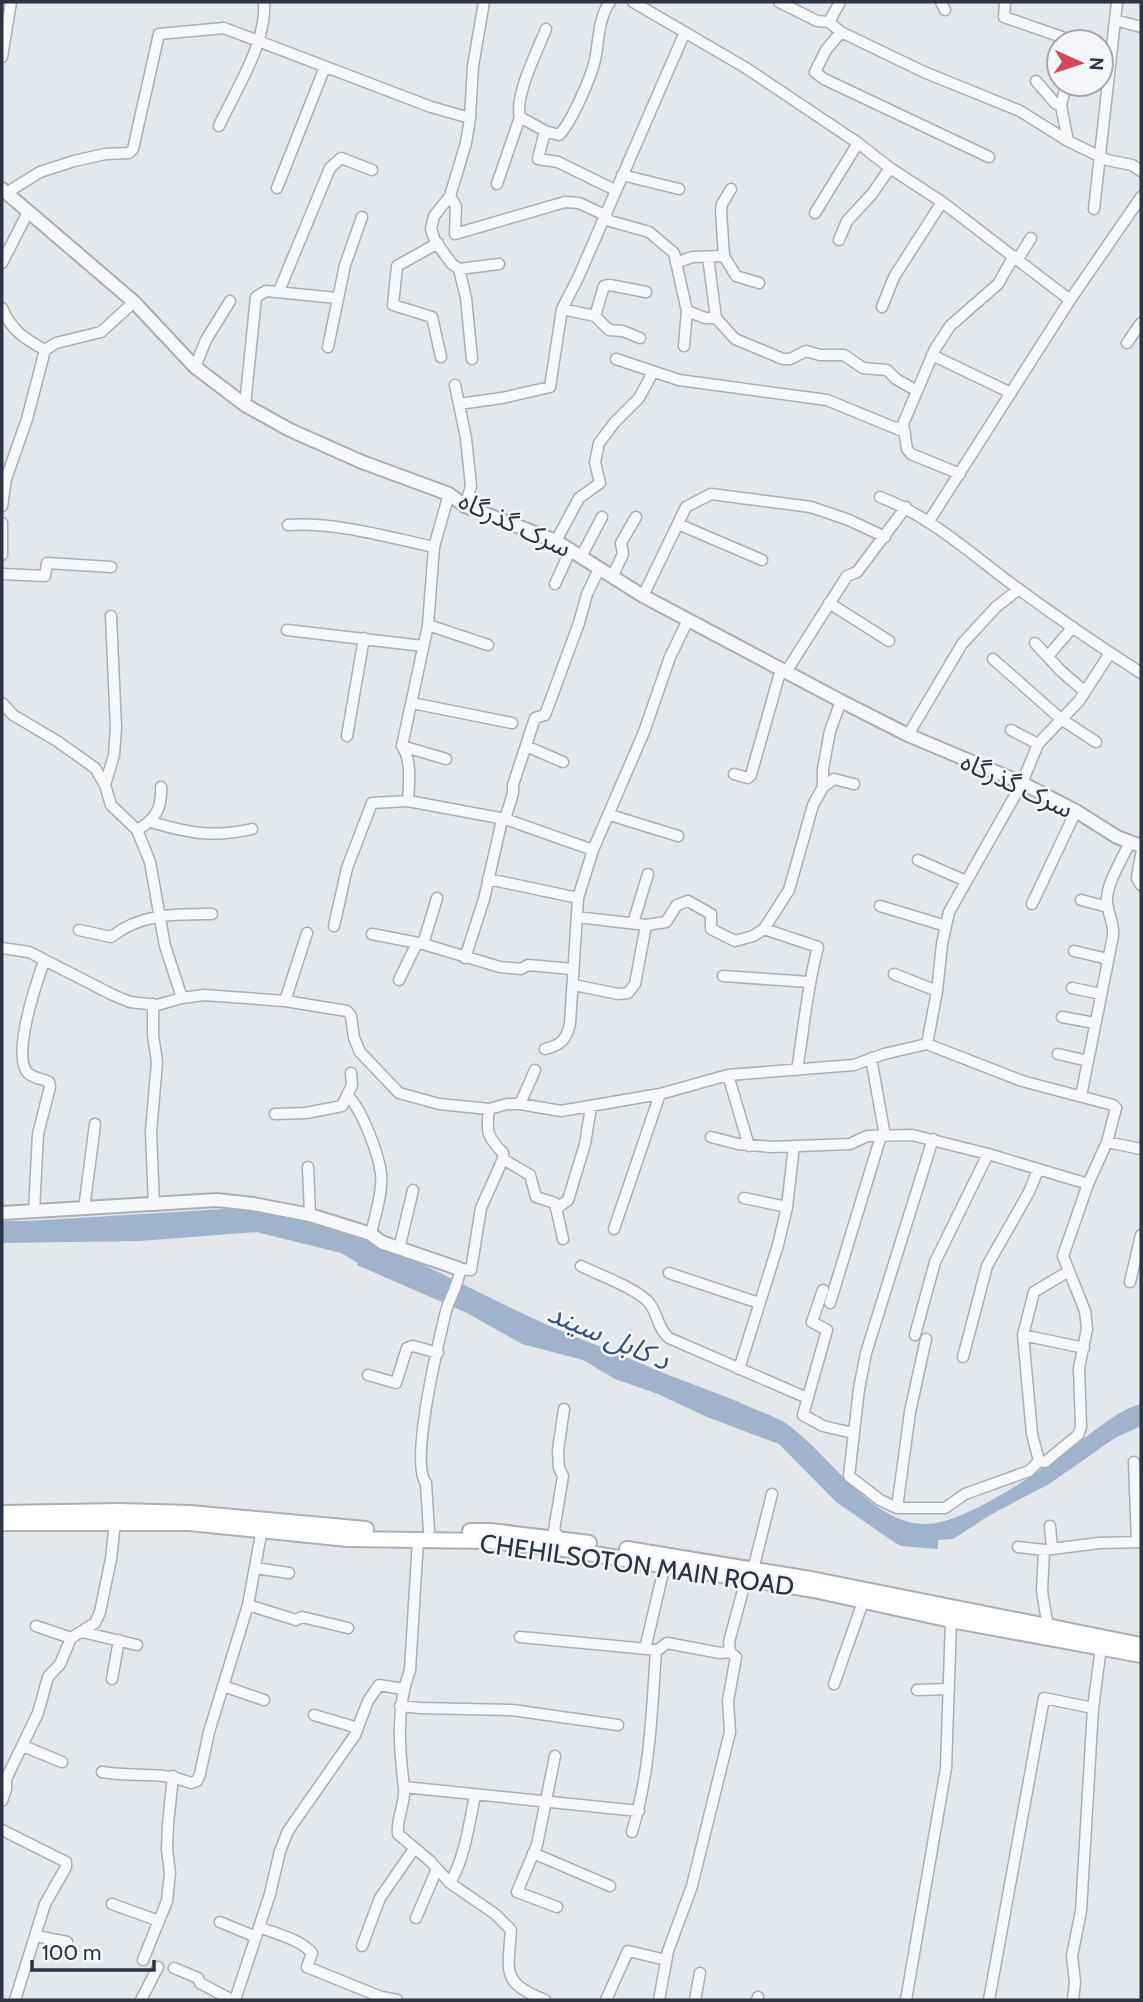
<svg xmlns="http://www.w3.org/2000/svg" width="1143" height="2002" font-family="Cabin,'Noto Sans Arabic',sans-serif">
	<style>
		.water { fill: #9fb4cc }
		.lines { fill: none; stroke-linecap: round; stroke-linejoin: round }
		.minor-casing { stroke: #a9aeb7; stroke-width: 13 }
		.tertiary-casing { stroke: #a9aeb7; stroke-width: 16 }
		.secondary-casing { stroke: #a9aeb7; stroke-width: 18 }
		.minor { stroke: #f7f8fa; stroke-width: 10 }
		.tertiary { stroke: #f7f8fa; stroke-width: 12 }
		.secondary { stroke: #fff; stroke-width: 14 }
		.labels { text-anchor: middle; stroke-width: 5; stroke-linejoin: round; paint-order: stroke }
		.street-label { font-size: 26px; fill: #2b3445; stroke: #f4f6f9 }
		.water-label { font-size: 28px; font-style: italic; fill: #34527a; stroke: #f4f6f9 }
	</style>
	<rect width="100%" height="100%" fill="#e4e7ec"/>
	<path class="water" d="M241 1208C345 1218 437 1273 530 1317 568 1335 609 1349 647 1366 681 1381 717 1392 750 1407 761 1412 774 1416 784 1422 827 1450 871 1526 927 1524 968 1523 1049 1465 1083 1439 1100 1427 1120 1409 1141 1404V1426L1115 1438 1049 1484 990 1515 953 1539 938 1540V1549L901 1546 894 1542 836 1502 779 1444 707 1417 658 1394 615 1379 583 1360 522 1344 467 1313 357 1265 358 1263 341 1253 256 1232 140 1241 2 1243V1221H28Z"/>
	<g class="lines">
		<defs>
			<path id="minor" d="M633 2 746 68 858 143 890 168 942 202 1070 300
				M779 2 817 21 829 22 841 32 924 72 1020 111 1068 141 1107 160 1132 165 1141 171
				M941 2 945 10
				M1005 2 1004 17 1076 42
				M1115 20 1141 27
				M829 22 840 2
				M546 29C538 50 514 96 520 117L545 131 559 135C571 123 591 78 595 60 599 41 598 18 610 2
				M841 32 826 50 815 72 824 79 989 157
				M2 57 11 2
				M1036 81 1055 103 1061 106
				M1066 84 1061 106 1068 141
				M219 126C236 89 267 43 264 2
				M545 131 538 159 558 162 615 190
				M622 175 679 189
				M497 184 520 117
				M277 188 325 67
				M731 189 722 204 721 211 724 256 736 276 759 283
				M6 193 40 172 74 161 105 154 129 153 133 149 159 34 224 28 431 107 470 118
				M450 196 456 206 455 234 565 202 579 203 605 215 610 221 649 232 674 253 687 311 705 318H716
				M1094 209 1117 2
				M815 213 858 143
				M839 240 847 221 872 194 890 168
				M438 243 397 266 393 305 432 317 441 357
				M708 257 716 318 735 339 783 359H790L806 351 820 355H844L863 368 887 370 896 379 917 391
				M1018 259 1031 238
				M2 263 28 212
				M676 263 692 257 724 256
				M459 269 499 264
				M279 291 330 168 341 158 372 170
				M882 307 894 277 942 202
				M2 308C11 330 25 339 45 350
				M562 309 595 316 604 286 610 285 646 292
				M595 316 609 330 623 331 640 338
				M1127 343 1141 323
				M684 346 687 311
				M328 347 345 265 362 217
				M932 355 1011 393
				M472 359 466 298 459 269 452 264 435 241 431 229 434 216 450 196 466 143 470 118 473 66 484 2
				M616 359 679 380 827 400 905 432
				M195 367 206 340 230 301
				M455 385 466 438 471 486 465 506
				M459 404 502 398 550 387 562 309 578 278 685 32
				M245 405 256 297 266 291 337 298
				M960 474 911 454 907 449 903 424 935 349 950 326 998 284 1014 256
				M449 494 434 547 428 625 402 746C412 760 409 784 408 801L505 819 593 850
				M880 497C929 516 968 551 1009 582 1052 614 1096 644 1141 673
				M2 506 6 479 27 419 45 350 56 343 101 332 134 302
				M929 521 1070 300 1141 197
				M2 523V555
				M678 524 762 560
				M288 525C337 522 387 537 434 547
				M556 541 579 498 600 483 595 462 599 443 615 422 639 398 653 372
				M582 555 602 517
				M2 574 45 576 47 563 111 567
				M613 575 623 554 621 543 636 517
				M555 584 571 549
				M643 596 686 507 711 494 811 507 849 520 885 537
				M829 603 889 641
				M428 625 488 645
				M287 630 423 646
				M1035 643 1061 671 1084 691
				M1048 656 1073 627
				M993 659 1061 719 1096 742
				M786 672 847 576 857 572 906 507
				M2 703 13 715 57 741 95 768 105 785 111 805 137 830 150 862 165 946 182 998
				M412 703 512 723
				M1011 730 1038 744
				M908 735 962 644 996 607 1019 589
				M347 736 364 638
				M402 746 446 759
				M526 746 563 762
				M734 774 748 778 751 775 781 669
				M105 785 114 755 116 728 111 616
				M823 787 834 779 854 784
				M610 815 678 836
				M505 819 513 793V785L535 718 545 715 579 623 587 594 599 569
				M151 822C189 833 213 838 252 829
				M137 830C155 820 162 809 161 787
				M1141 854 1137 878 1141 885
				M918 860 966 881
				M488 879 578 898
				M1081 900 1108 907
				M1032 904 1076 811
				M880 906 946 926
				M577 917 646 925 666 922 677 905 688 901 711 914V929L735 941 753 936 764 929 789 890 813 805 823 787V769L830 731 841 701
				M633 923 648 874
				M334 926 347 868 372 803 408 801
				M764 929 818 947C807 987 804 1028 797 1070
				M79 930 111 937C141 913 176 914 212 914
				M372 934 423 944 500 967 521 969 528 965 573 969
				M423 944 437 898
				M2 948 29 952 113 995 130 1002 157 1005 182 998 204 995 285 1001 347 1011 351 1016 354 1038 360 1052 399 1093 439 1104 489 1109 507 1104H520L561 1111 660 1094 728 1075 854 1065 884 1054 927 1044 1022 1081 1113 1105 1116 1108 1107 1142 1088 1184 1063 1256 1085 1311 1087 1329 1079 1368 1081 1427 1078 1435 1045 1462 1039 1461 1029 1471 965 1494 945 1508H897L880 1500 849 1476 859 1389 866 1353 933 1139
				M1074 951 1108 959
				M465 958 484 899 502 820
				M894 974 937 991
				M723 976 809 982
				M399 980 417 943
				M574 985 618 994 628 993 635 984 646 925
				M1072 988 1101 994
				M285 1001 307 933
				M153 1004V1035L157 1062 151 1132 154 1205
				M1062 1017 1095 1023
				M927 1044 937 991 942 944 949 912 1022 783 1038 744 1079 701 1110 653
				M545 1049C561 1045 566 1040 570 1024L578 898 593 850 644 732 670 657 688 620
				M1058 1054 1088 1061
				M871 1058 885 1136
				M728 1075 749 1146
				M348 1096C362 1110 378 1152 381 1173 383 1192 375 1215 371 1234
				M1081 1096 1113 936C1114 923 1109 916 1107 904 1105 885 1122 860 1130 842
				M520 1104 535 1070
				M275 1114 306 1113 342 1106 352 1085 351 1073
				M711 1137 738 1144 772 1147 850 1144 867 1136 912 1135 988 1154 1088 1184
				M1107 1142 1141 1149
				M503 1159 530 1175 536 1197 555 1203 563 1239
				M308 1167 310 1215
				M744 1198 787 1207
				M84 1209 95 1124
				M556 1209 568 1200 585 1144 591 1107
				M34 1211 38 1134 50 1087 49 1082C43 1079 34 1078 29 1074 10 1059 37 981 44 961
				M614 1229 660 1094
				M399 1249 413 1190
				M581 1266C599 1275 639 1289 650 1304 658 1315 658 1329 669 1338L805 1397
				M669 1273 759 1303
				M1130 1282 1141 1235
				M823 1290 812 1322 827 1330 803 1415 823 1426 853 1433
				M830 1303 881 1136
				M915 1335 935 1262 988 1154
				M1023 1335 1084 1348
				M963 1357 987 1266 1029 1192 1038 1170
				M739 1369 778 1245 787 1207 794 1146
				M368 1375 396 1383 407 1348 413 1346 438 1353
				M1039 1461 1032 1434 1023 1335 1034 1292 1069 1271
				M1134 1462 1137 1542
				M897 1508 910 1412 926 1339
				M1050 1526 1052 1548
				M429 1531 426 1483C409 1463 439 1340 446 1311 450 1297 459 1284 460 1269L471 1270 481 1208 503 1159V1153C487 1136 486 1133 489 1109
				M559 1538 554 1530 563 1476 559 1468 558 1450 564 1409
				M418 1540 410 1670C396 1707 399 1748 404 1787L639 1811
				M1018 1547 1044 1550 1099 1543 1141 1542
				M1044 1550 1042 1591 1048 1628
				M256 1568 289 1573
				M753 1570 772 1494
				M248 1605 296 1620 302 1617 348 1628
				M36 1626 71 1638
				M82 1632 137 1645
				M520 1637 658 1650 667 1643 720 1653 730 1652
				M645 1649 665 1564
				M112 1679 119 1640
				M834 1684 864 1599
				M223 1686 264 1700
				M917 1690 949 1689
				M400 1706 420 1708 512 1710 618 1725
				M314 1715 358 1728
				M23 1746 62 1762
				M555 1756 537 1845 517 1892 557 1907
				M102 1772C135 1778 158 1770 191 1783L197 1781 200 1774 209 1732 248 1605 262 1529
				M404 1787C406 1803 396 1818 398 1834L430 1861 450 1883 495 1914 511 1930C508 1972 501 1983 545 2000
				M2 1801 6 1789V1779L38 1713 48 1677 60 1664 71 1638 95 1623 100 1612 111 1559 115 1522
				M2 1830 66 1862V1867L45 1904 15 2000
				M632 1832C650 1773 652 1711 656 1650
				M533 1853 610 1886
				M450 1883C465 1857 469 1825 475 1795
				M112 1904 159 1921
				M416 1918 437 1869
				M220 1922 256 1937
				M259 1927C276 1934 300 1939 312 1953L307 1967 381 1997 397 2000
				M36 1936 67 1942
				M362 1946 380 1898 414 1849
				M143 1960 167 1901 170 1873 167 1849 168 1824 173 1776
				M174 1968 198 1978 200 1983 232 2000
				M141 2000 158 1967
				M235 2000 270 1894 280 1851 288 1831 355 1735 368 1701 379 1685 403 1689
				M606 2000 628 1951 666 1960
				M659 2000 668 1951 692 1886 730 1732 728 1701 736 1657 730 1652 729 1642 746 1579
				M695 2000 700 1973
				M757 2000 758 1997
				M906 2000 946 1768 951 1620
				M989 2000 1044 1698 1093 1708
				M1073 2000 1075 1982 1072 1956 1081 1911 1093 1708 1101 1647"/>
			<path id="tertiary" d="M2 189 134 302 195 367 245 405 290 430 362 462 449 494 465 506 556 541 643 596 841 701 908 735 1022 783 1076 811 1117 837 1141 846
				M2 1213 217 1200 253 1204 310 1215 371 1234 381 1242 460 1269"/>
			<path id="secondary" d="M2 1513 120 1511 190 1513 366 1529
				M2 1523H189L348 1539 489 1541 558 1548 814 1590 951 1620 1141 1655
				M470 1531H490L589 1543
				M627 1549 816 1580 1141 1645"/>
		</defs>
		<use href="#minor" class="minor-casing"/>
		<use href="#tertiary" class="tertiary-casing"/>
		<use href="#secondary" class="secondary-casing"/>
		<use href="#minor" class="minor"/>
		<use href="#tertiary" class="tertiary"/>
		<use href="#secondary" class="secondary"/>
	</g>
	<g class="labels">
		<g class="street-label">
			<text transform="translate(515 524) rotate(25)" y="9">سرک گذرگاه</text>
			<text transform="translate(1017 785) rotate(25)" y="9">سرک گذرگاه</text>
			<text transform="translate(637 1565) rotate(8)" y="9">CHEHILSOTON MAIN ROAD</text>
		</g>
		<g class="water-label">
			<text transform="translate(609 1336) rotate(23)" y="10">د کابل سيند</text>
		</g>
	</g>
	<rect width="1143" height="2002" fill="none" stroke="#2b3445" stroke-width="7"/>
	<g transform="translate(1080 63) rotate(93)"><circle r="33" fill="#f4f6f9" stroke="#a4a8b1" stroke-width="2"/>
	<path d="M0-5L12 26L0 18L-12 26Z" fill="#d1495b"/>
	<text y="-10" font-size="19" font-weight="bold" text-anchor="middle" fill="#2b3445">N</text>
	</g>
	<path d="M32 1960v10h122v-10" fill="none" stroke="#2b3445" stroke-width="3.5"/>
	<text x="42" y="1960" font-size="21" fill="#2b3445" stroke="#f4f6f9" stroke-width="5" paint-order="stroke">100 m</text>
</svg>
